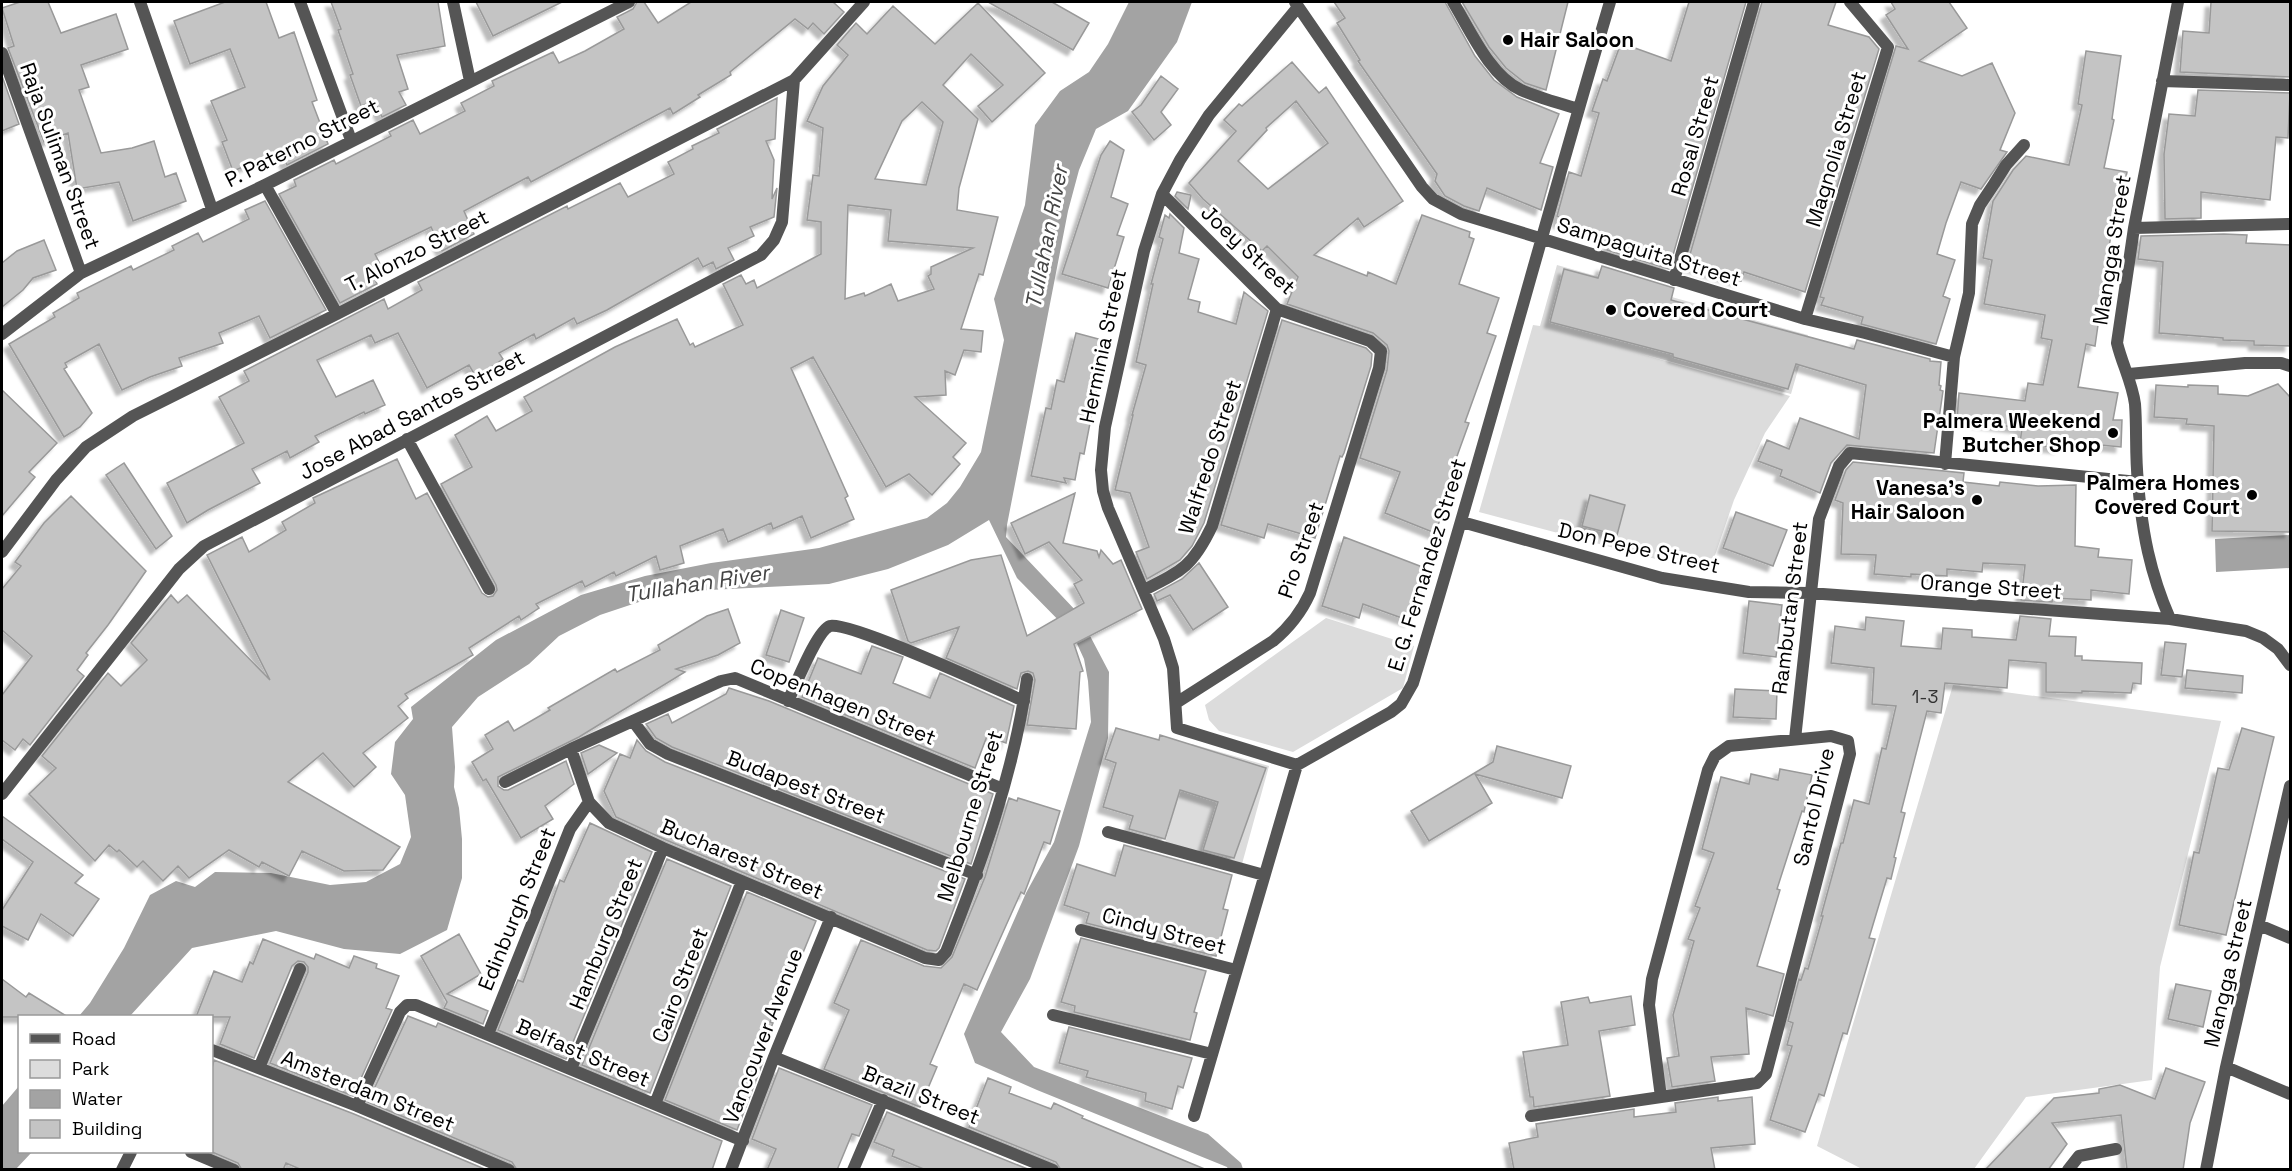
<svg xmlns="http://www.w3.org/2000/svg" width="2292" height="1171" font-family="'Space Grotesk',sans-serif">
	<style>
		.green { fill: #dcdcdc }
		.water { fill: #a3a3a3 }
		.building { fill: #c4c4c4; stroke: #999; stroke-width: 1.5; fill-rule: evenodd; filter: url(#shadow) }
		.lines { fill: none; stroke-linecap: round; stroke-linejoin: round }
		.street { stroke: #555; stroke-width: 12 }
		.poi-dot { fill: #000; stroke: #fff; stroke-width: 2 }
		.labels { text-anchor: middle; stroke-width: 6; stroke-linejoin: round; paint-order: stroke }
		.number-label { font-size: 18px; fill: #313131 }
		.poi-label { font-size: 21px; font-weight: bold; fill: #000; stroke: #fff; text-anchor: end }
		.street-label { font-size: 21px; fill: #000; stroke: #fff }
		.water-label { font-size: 22px; font-style: italic; fill: #444; stroke: #fff }
	</style>
	<defs>
		<filter id="shadow"><feDropShadow dx="-5.5" dy="5.5" stdDeviation="1.5" flood-color="#0004"/></filter>
	</defs>
	<rect width="100%" height="100%" fill="#fff"/>
	<path class="green" d="M1557 265 1808 335 1791 394 1638 353 1790 396 1765 433 1734 500 1711 567 1667 562 1479 512 1533 325 1540 326Z
		M1326 618 1414 646 1403 688 1293 752 1219 731 1209 720 1205 705Z
		M1953 685 2221 721 2160 967 2152 1080 2026 1097 1974 1169H1862L1817 1146Z
		M1192 744 1269 766 1242 864 1165 843Z"/>
	<path class="water" d="M1129 2H1192L1177 42 1128 111 1096 129 1079 170 1068 211 1007 525 1006 537 1078 613 1109 672 1108 738 1079 846 1030 979 1001 1032 1034 1067 1208 1134 1241 1163 1243 1169H1228L1227 1167 1037 1090 975 1063 964 1034 1026 893 1054 842 1091 722 1088 681 1084 659 1073 635 1017 578 989 520 948 545 888 569 829 584 669 592 600 615 559 636 529 664 478 697 452 727 455 767 454 787 459 808 462 839V878L447 930 400 954 344 949 276 931 192 948 130 1016H79L90 1003 124 948 150 895 176 881 195 887 215 872 271 873 330 885 366 882 400 864 411 837 405 795 391 774 395 742 413 719 411 707 496 640 581 595 645 576 711 563 819 548 927 518 947 503 960 487 981 452 1004 340 994 299 1025 205 1035 125 1060 91 1089 72 1108 44Z
		M2290 535V568L2216 572 2215 539Z
		M19 1086 20 1152H32L16 1169H2V1106Z"/>
	<path class="building" d="M20 2H48L61 33 116 14 128 49 81 65 89 87 79 90 101 153 132 148 154 141 165 177 176 173 186 201 133 221 119 182 77 189 68 133 44 142 8 48 14 46 2 8Z
		M225 2H266L279 38 294 32 317 100 312 102 328 144 287 165 281 152 233 171 222 142 227 140 211 101 245 87 230 49 190 64 174 21Z
		M331 2H438L445 46 397 55 408 89 399 92 406 105 382 117 374 101 361 106 350 75 353 74 338 30 341 29Z
		M476 2H562L493 36Z
		M637 2H644L658 23 691 2H833L844 12 824 34 813 23 808 29 795 19 730 72 731 75 698 95 700 97 673 114 670 108 531 182 528 177 464 211 474 234 442 251 431 227 375 254 381 266 371 271 377 284 340 303 279 194 296 186 294 180 334 160 336 164 391 136 389 132 413 120 420 134 465 111 461 103 494 86 492 81 553 52 559 63 585 51 624 29 617 17 633 9Z
		M988 2H1052L1089 23 1073 50Z
		M1334 2H1445L1475 56 1494 80 1517 97 1559 114 1540 163 1553 167 1541 210 1487 188 1479 211 1464 206 1445 196 1435 181 1437 174 1358 61 1360 60 1337 23 1345 18Z
		M1462 2H1568L1546 90 1525 83 1506 68 1489 47Z
		M1689 2H1746L1669 269 1607 250 1611 238 1558 222 1559 217 1557 216 1569 172 1581 176 1599 113 1592 111 1603 79 1607 81 1621 43 1671 61Z
		M1762 2H1836L1828 25 1869 37 1879 49 1805 292 1744 272 1741 281 1687 265Z
		M1891 2H1949L1967 28 1919 61 1962 76 1992 63 2015 113 2000 150 2007 152 1981 189 1961 182 1946 223 1937 254 1955 260 1943 296 1950 299 1936 344 1861 324 1863 317 1821 305 1824 298 1820 297 1896 46 1908 49 1886 15 1895 9Z
		M2211 2H2290V77L2180 72 2183 31 2209 33Z
		M978 3 1045 73 992 122 978 106 1003 85 971 54 943 85 978 119 959 188 957 210 998 217 983 275 979 274 961 329 983 331 981 352 964 350 955 375 945 371 946 395 915 397 966 443 953 457 960 464 932 495 909 474 886 487 813 357 791 368 848 496 845 498 854 519 811 538 802 516 773 529 771 523 728 542 723 529 680 546 684 563 660 570 656 556 616 576 614 572 585 587 582 581 536 604 539 608 521 620 519 616 469 648 473 655 405 694 408 698 398 706 408 718 363 753 376 767 354 787 323 753 288 782 400 847 383 870 344 871 302 851 289 876 262 862 259 867 229 850 189 878 178 866 163 881 143 861 137 867 119 850 117 852 109 845 95 861 29 794 56 768 42 756 108 673 121 686 147 660 131 643 171 595 178 603 187 595 270 680 207 555 242 537 249 552 286 530 282 522 315 503 313 498 397 459 416 499 427 493 482 593 488 597 493 596 497 590 496 585 441 484 472 467 455 435 487 416 496 431 532 411 524 397 615 347 677 319 690 345 693 343 695 347 743 325 723 284 741 275 746 284 754 280 757 288 821 254V222L807 220 813 175 819 176 823 128 807 121 823 86 848 55 837 45 856 23 867 34 893 6 935 44ZM922 102 943 122 926 185 875 179 902 121ZM848 205 891 210 888 241 973 248 931 267V274L928 276 934 289 898 301 891 284 865 296 864 293 845 299Z
		M2086 51 2121 56 2112 119 2114 120 2104 168 2127 172 2117 227H2112L2095 346 2086 344 2078 387 2118 393 2113 420H2122L2121 447 2059 441V448L2020 443 2022 428 1957 420 1959 393 2025 401 2028 383 2043 385 2052 340 2041 338 2045 315 1984 304 1992 260 1983 258 1993 201 2013 170 2026 156 2069 165 2082 105 2078 104Z
		M1292 62 1319 93 1326 87 1403 201 1364 227 1358 218 1314 255 1367 276 1368 272 1396 284 1422 215 1470 232 1469 237 1474 239 1459 284 1499 298 1487 333 1496 336 1465 422 1469 423 1452 470 1458 472 1435 533 1385 513 1400 472 1360 458 1387 370 1389 351 1387 345 1373 333 1287 304 1298 277 1267 246 1262 251 1203 199 1189 183 1236 131 1224 120 1239 104 1242 106ZM1296 101 1328 143 1268 189 1238 161 1267 130 1266 128Z
		M2 76 19 124 2 131Z
		M1161 76 1178 89 1161 112 1171 125 1154 140 1132 112 1141 105Z
		M2198 90 2290 93 2288 138 2276 137 2270 200 2201 192V218L2165 219 2164 154 2169 114 2195 116Z
		M777 98 775 139 766 141 774 160 772 199 777 188 774 217 750 227 754 236 728 248 734 260 716 269 713 262 703 267 698 258 607 310 577 324 574 318 536 339 534 334 499 353 503 359 476 377 469 365 427 388 398 333 375 343 371 335 317 360 336 397 373 380 385 405 365 414 364 412 315 436 319 442 290 458 287 451 252 469 260 483 208 510 187 523 167 483 244 443 219 397 249 381 244 371 384 299 388 309 422 290 418 282 567 206 568 209 620 183 628 197 674 174 668 162 693 149 692 146 719 133 717 129Z
		M1110 141 1124 150 1111 197 1128 204 1117 235 1124 237 1108 288 1062 274 1101 155Z
		M1177 192 1191 195 1188 209 1175 196Z
		M265 201 326 310 270 338 259 316 219 333 223 343 179 358 182 366 150 377 122 390 99 344 65 363 67 367 64 369 92 413 80 427 64 437 9 344 55 317 53 313 79 298 77 293 131 266 133 270 174 250 172 246 198 233 203 242 249 219 245 210Z
		M1170 214 1184 228 1179 253 1199 259 1188 299 1200 302 1198 312 1236 324 1244 292 1268 311 1204 523 1192 546 1180 560 1147 579 1136 552 1149 547 1130 493 1115 490 1133 415H1132L1146 365 1136 362 1153 284H1151L1163 239 1159 237 1165 215 1169 218Z
		M2224 234 2247 235 2246 243 2290 245V346L2254 345V341L2223 340V338L2159 333 2163 262 2138 259 2141 236Z
		M44 240 56 270 33 278 23 290 2 307V263L17 251Z
		M1602 266 1674 288 1671 300 1854 349 1857 340 1930 359V361L1941 362 1939 385 1941 386 1940 390 1943 391 1934 453 1847 445 1831 463 1820 493 1780 476 1782 470 1758 461 1767 440 1789 449 1800 418 1859 439 1866 385 1796 364 1788 389 1673 357V354L1550 322 1564 269 1598 278Z
		M1282 320 1366 348 1372 354 1371 366 1344 453 1342 457 1340 456 1315 538 1268 524 1264 538 1221 525Z
		M1076 333 1106 341 1084 454 1080 453 1075 480 1064 478 1066 483 1031 476 1046 408 1051 409 1057 380 1064 382Z
		M2278 384 2290 397V532L2212 531 2214 426 2186 424 2187 419 2154 417 2156 385 2188 387V385L2218 386V394L2248 396Z
		M2 390 57 443 29 472 35 477 2 516Z
		M1853 462 1964 473 1963 482 1999 486 2000 482 2038 486 2076 485 2075 546 2099 549 2098 557 2132 560 2129 594 2091 590V600L2053 598 2052 602 2021 600 2025 565 1983 563 1982 572 1947 569V576L1911 574V577L1874 574 1876 555 1841 554 1843 503 1835 500 1846 470Z
		M124 463 172 536 156 549 106 475Z
		M1075 493 1063 543 1097 551 1099 557 1101 550 1113 564 1121 560 1142 609 1074 644 1083 671 1080 672 1076 729 1027 725 1035 680 1033 673 1028 671 1021 673 1017 689 946 658 959 627 911 643 908 641 891 590 971 560 1001 555 1027 636 1084 603 1074 584 1082 580 1049 542 1025 554 1011 523Z
		M1590 495 1625 505 1617 535 1582 526Z
		M71 496 146 571 108 625 86 653 88 655 77 670 84 676 30 745 23 739 15 750 2 740V695L32 656 2 630V589L21 566 15 562 44 523Z
		M1736 512 1787 530 1773 566 1723 548Z
		M1344 537 1425 568 1420 581 1424 582 1410 621 1363 604 1359 618 1322 606Z
		M1199 563 1228 607 1193 630 1170 595 1157 601 1154 594 1182 579Z
		M1749 601 1782 605 1776 657 1743 653Z
		M728 609 740 643 718 655 676 669 685 672 579 737 498 777V786L504 790H508L566 761 574 784 545 806 553 819 521 838 486 779 483 781 472 762 493 749 485 735 508 721 514 731 550 710 548 708 615 669 617 672 660 650 658 645 707 616Z
		M781 610 804 618 789 662 766 655Z
		M2020 616 2051 619 2049 636 2076 637 2075 656H2082V660L2142 663 2141 684 2133 683 2131 693 2082 691V693L2046 692V663L2009 660 2007 688 1945 683 1941 713 1927 711 1901 812 1905 813 1894 857 1896 858 1891 879 1887 878 1869 938 1875 939 1847 1034 1843 1033 1824 1096 1819 1094 1805 1132 1770 1120 1792 1046 1787 1045 1793 1023 1788 1021 1799 979 1801 980 1805 968 1808 969 1823 916H1821L1841 843H1843L1854 800 1869 804 1882 748 1886 749 1896 706 1872 704 1874 668 1831 663 1835 626 1865 630 1866 617 1904 621 1901 646 1941 649 1943 628 1972 630V637L2016 640Z
		M2165 642 2186 644 2182 677 2161 675Z
		M872 646 903 657 893 683 930 698 940 673 1014 706 1006 743 987 736 975 768 802 697 818 658 861 674Z
		M2187 670 2243 676 2242 693 2185 688Z
		M729 688 769 701 993 794 971 864 672 747 656 738 646 724 668 714 672 723 726 694Z
		M1735 689 1777 691 1776 719 1733 717Z
		M1116 728 1159 740 1160 735 1266 768 1234 858 1203 850 1218 802 1180 790 1165 839 1129 829 1133 816 1103 807 1116 763 1105 759Z
		M2242 728 2274 737 2226 935 2179 925 2194 852 2199 853 2218 768 2229 770Z
		M637 740 646 751 665 762 965 879 939 948 936 951 927 950 666 840 616 817 604 791 620 754 630 758Z
		M599 745 617 753 588 774 581 753Z
		M1497 746 1571 766 1562 798 1475 774 1492 803 1429 841 1411 811 1493 762Z
		M1780 769 1812 775 1804 812 1802 811 1777 889 1780 890 1757 966 1784 974 1773 1016 1746 1008 1749 1054 1711 1057 1715 1081 1672 1087 1667 1058 1679 1056 1673 1015 1694 941 1688 939 1700 908 1695 906 1714 853 1702 849 1721 777 1749 784 1751 774 1778 780Z
		M1009 798 1017 801 1018 798 1060 811 1050 844 1044 842 1024 894 1021 892 977 990 964 984 930 1064 937 1067 920 1107 824 1069 849 1010 834 1003 861 940 924 966 941 968 952 957 985 877Z
		M2 816 83 875 75 883 99 899 73 936 41 914 28 940 2 926V910L33 862 2 839Z
		M590 823 652 852 566 1059 498 1030 518 980 523 982 560 880 564 882Z
		M1124 845 1232 875 1223 909 1228 910 1216 956 1086 923 1089 913 1064 905 1077 864 1115 876Z
		M667 859 731 886 650 1093 582 1065Z
		M747 892 816 921 800 960 794 958 770 1022 773 1023 758 1060 763 1062 737 1130 665 1100Z
		M459 934 481 974 447 994 488 1011 483 1024 444 1008 447 1002 421 956Z
		M1081 938 1206 971 1194 1012 1197 1013 1190 1040 1074 1012 1075 1006 1061 1002Z
		M263 939 314 959 316 954 349 968 354 956 377 964 376 968 399 976 386 1008 392 1010 353 1096 270 1063 308 972V967L304 962 298 961 292 966 254 1058 220 1044 230 1017H196L214 971 242 982 250 962 253 964Z
		M2 979 26 997 29 993 68 1017H2Z
		M2176 984 2211 991 2203 1027 2168 1019Z
		M1631 996 1635 1025 1599 1031 1610 1096 1534 1107 1533 1097H1530L1523 1052 1568 1045 1561 1002 1588 997 1590 1003Z
		M408 1016 436 1027 438 1023 722 1141 712 1170H517L512 1162 368 1102Z
		M1069 1027 1192 1058 1183 1088 1178 1086 1172 1109 1145 1101 1146 1093 1086 1077 1088 1071 1059 1063Z
		M214 1060 354 1114 487 1170H302L286 1163 283 1170H242L238 1163 212 1152V1068Z
		M779 1068 872 1105 859 1136 852 1134 837 1170H767L776 1149 752 1139Z
		M2166 1068 2205 1082 2190 1123 2183 1170H2127L2121 1115 2052 1123 2067 1144 2048 1170H1985L2054 1098 2099 1093V1089L2120 1085 2155 1099Z
		M988 1078 1011 1087 1009 1093 1051 1109 1054 1103 1083 1116 1082 1118 1207 1170H1061L1056 1162 969 1127Z
		M1718 1097V1101L1752 1097 1755 1144 1711 1148 1715 1170H1514L1509 1143 1538 1137 1536 1124 1634 1109V1117L1676 1112 1675 1103Z
		M887 1112 1030 1170H926L892 1156 894 1150 874 1142Z"/>
	<g class="lines">
		<path class="street" d="M140 2 212 209
			M300 2 351 140
			M453 2 470 81
			M1295 2 1422 187 1433 199 1461 214 1805 319 1865 333 1954 357
			M1453 2C1470 30 1490 76 1521 90 1539 98 1559 103 1578 109
			M2 53 81 273
			M2162 81 2290 85
			M265 185 337 314
			M1162 194 1277 309 1370 341 1381 351 1379 368 1310 593C1301 613 1290 627 1273 641L1176 703
			M2134 228 2290 224
			M1674 280 1754 2
			M1805 319 1888 47 1850 2
			M2 334 81 273 265 185 629 2
			M2129 374 2245 363H2281L2290 366
			M407 439 489 589
			M1945 464 1954 357 1969 293 1972 224 1980 205 1994 184 2006 165 2024 145
			M1462 522 1662 578 1749 592 1809 593 2170 619 2246 631 2263 638 2278 649 2290 665
			M2 552 56 480 86 447 133 416 337 314 794 80 864 2
			M1144 590C1182 571 1193 566 1212 526L1277 309
			M2170 619C2150 573 2142 532 2138 482 2135 456 2137 430 2135 404 2132 382 2122 364 2117 343L2134 228 2178 2
			M788 701C795 687 817 630 830 626 850 621 996 689 1024 701
			M633 721 650 744 668 754 977 875
			M1795 739 1819 519 1839 466 1850 453 2138 482
			M571 749 589 802 609 823 663 848 925 958 939 960 946 952C981 864 1014 773 1027 679
			M1297 765 1177 728 1173 668 1164 639 1108 508 1103 491 1101 470 1105 427 1144 251 1162 194 1180 160 1209 115 1298 7
			M505 782 571 749 721 681 735 678 1003 789
			M2 794 179 569 204 546 761 255 774 240 782 222 794 80
			M1108 832 1264 875
			M2259 925 2290 938
			M1081 930 1236 970
			M1053 1015 1212 1054
			M488 1034 570 829 589 802
			M212 1050 357 1106 509 1170
			M774 1057 1053 1170
			M2226 1067 2290 1094
			M259 1068 300 969
			M571 1069 663 848
			M655 1104 742 881
			M357 1106 400 1012 407 1005H416L743 1141
			M1194 1116 1297 765 1391 712 1401 704 1413 683C1482 457 1543 228 1610 2
			M1531 1116 1757 1083 1766 1074 1850 754 1848 741 1831 736 1729 746 1715 756 1708 770 1652 979 1649 1005 1661 1097
			M191 1152 234 1170
			M122 1170 131 1152
			M731 1170 774 1057 831 917
			M853 1170 883 1100
			M2068 1170 2079 1156 2116 1149
			M2206 1170 2226 1067 2290 786"/>
	</g>
	<g class="poi-dot">
		<circle cx="1508" cy="40" r="6"/>
		<circle cx="1611" cy="310" r="6"/>
		<circle cx="2113" cy="433" r="6"/>
		<circle cx="2252" cy="495" r="6"/>
		<circle cx="1977" cy="500" r="6"/>
	</g>
	<g class="labels">
		<g class="number-label">
			<text x="1925" y="703">1-3</text>
		</g>
		<g class="poi-label">
			<text x="1520" y="47" text-anchor="start">Hair Saloon</text>
			<text x="1623" y="317" text-anchor="start">Covered Court</text>
			<text x="2101" y="428">Palmera Weekend<tspan x="2101" dy="24">Butcher Shop</tspan></text>
			<text x="2240" y="490">Palmera Homes<tspan x="2240" dy="24">Covered Court</tspan></text>
			<text x="1965" y="495">Vanesa's<tspan x="1965" dy="24">Hair Saloon</tspan></text>
		</g>
		<g class="street-label">
			<text transform="translate(1695 136) rotate(-74)" y="7">Rosal Street</text>
			<text transform="translate(302 143) rotate(-27)" y="7">P. Paterno Street</text>
			<text transform="translate(1836 149) rotate(-73)" y="7">Magnolia Street</text>
			<text transform="translate(60 156) rotate(70)" y="7">Raja Suliman Street</text>
			<text transform="translate(1248 250) rotate(43)" y="7">Joey Street</text>
			<text transform="translate(2112 250) rotate(-81)" y="7">Mangga Street</text>
			<text transform="translate(417 251) rotate(-27)" y="7">T. Alonzo Street</text>
			<text transform="translate(1649 252) rotate(17)" y="7">Sampaguita Street</text>
			<text transform="translate(1103 346) rotate(-78)" y="7">Herminia Street</text>
			<text transform="translate(412 415) rotate(-28)" y="7">Jose Abad Santos Street</text>
			<text transform="translate(1210 457) rotate(-72)" y="7">Walfredo Street</text>
			<text transform="translate(1639 548) rotate(13)" y="7">Don Pepe Street</text>
			<text transform="translate(1301 550) rotate(-71)" y="7">Pio Street</text>
			<text transform="translate(1427 565) rotate(-73)" y="7">E. G. Fernandez Street</text>
			<text transform="translate(1991 587) rotate(4)" y="7">Orange Street</text>
			<text transform="translate(1790 608) rotate(-83)" y="7">Rambutan Street</text>
			<text transform="translate(843 702) rotate(22)" y="7">Copenhagen Street</text>
			<text transform="translate(806 787) rotate(21)" y="7">Budapest Street</text>
			<text transform="translate(1814 807) rotate(-77)" y="7">Santol Drive</text>
			<text transform="translate(970 816) rotate(-73)" y="7">Melbourne Street</text>
			<text transform="translate(742 859) rotate(23)" y="7">Bucharest Street</text>
			<text transform="translate(517 909) rotate(-68)" y="7">Edinburgh Street</text>
			<text transform="translate(1164 931) rotate(15)" y="7">Cindy Street</text>
			<text transform="translate(606 934) rotate(-68)" y="7">Hamburg Street</text>
			<text transform="translate(2228 973) rotate(-77)" y="7">Mangga Street</text>
			<text transform="translate(680 985) rotate(-69)" y="7">Cairo Street</text>
			<text transform="translate(763 1036) rotate(-69)" y="7">Vancouver Avenue</text>
			<text transform="translate(583 1053) rotate(23)" y="7">Belfast Street</text>
			<text transform="translate(368 1091) rotate(22)" y="7">Amsterdam Street</text>
			<text transform="translate(921 1095) rotate(22)" y="7">Brazil Street</text>
		</g>
		<g class="water-label">
			<text transform="translate(1046 237) rotate(-79)" y="8">Tullahan River</text>
			<text transform="translate(697 583) rotate(-9)" y="8">Tullahan River</text>
		</g>
	</g>
	<rect width="2292" height="1171" fill="none" stroke="#000000" stroke-width="6"/>
	<rect x="18" y="1015" width="195" height="138" fill="#ffffff" stroke="#999999" stroke-width="1.5"/>
	<rect x="30" y="1034" width="30" height="9" fill="#555555" stroke="#999999" stroke-width="1.5"/>
	<text x="72" y="1045" font-size="18" fill="#000000">Road</text>
	<rect x="30" y="1060" width="30" height="18" fill="#dcdcdc" stroke="#999999" stroke-width="1.5"/>
	<text x="72" y="1075" font-size="18" fill="#000000">Park</text>
	<rect x="30" y="1090" width="30" height="18" fill="#a3a3a3" stroke="#999999" stroke-width="1.5"/>
	<text x="72" y="1105" font-size="18" fill="#000000">Water</text>
	<rect x="30" y="1120" width="30" height="18" fill="#c4c4c4" stroke="#999999" stroke-width="1.5"/>
	<text x="72" y="1135" font-size="18" fill="#000000">Building</text>
</svg>
